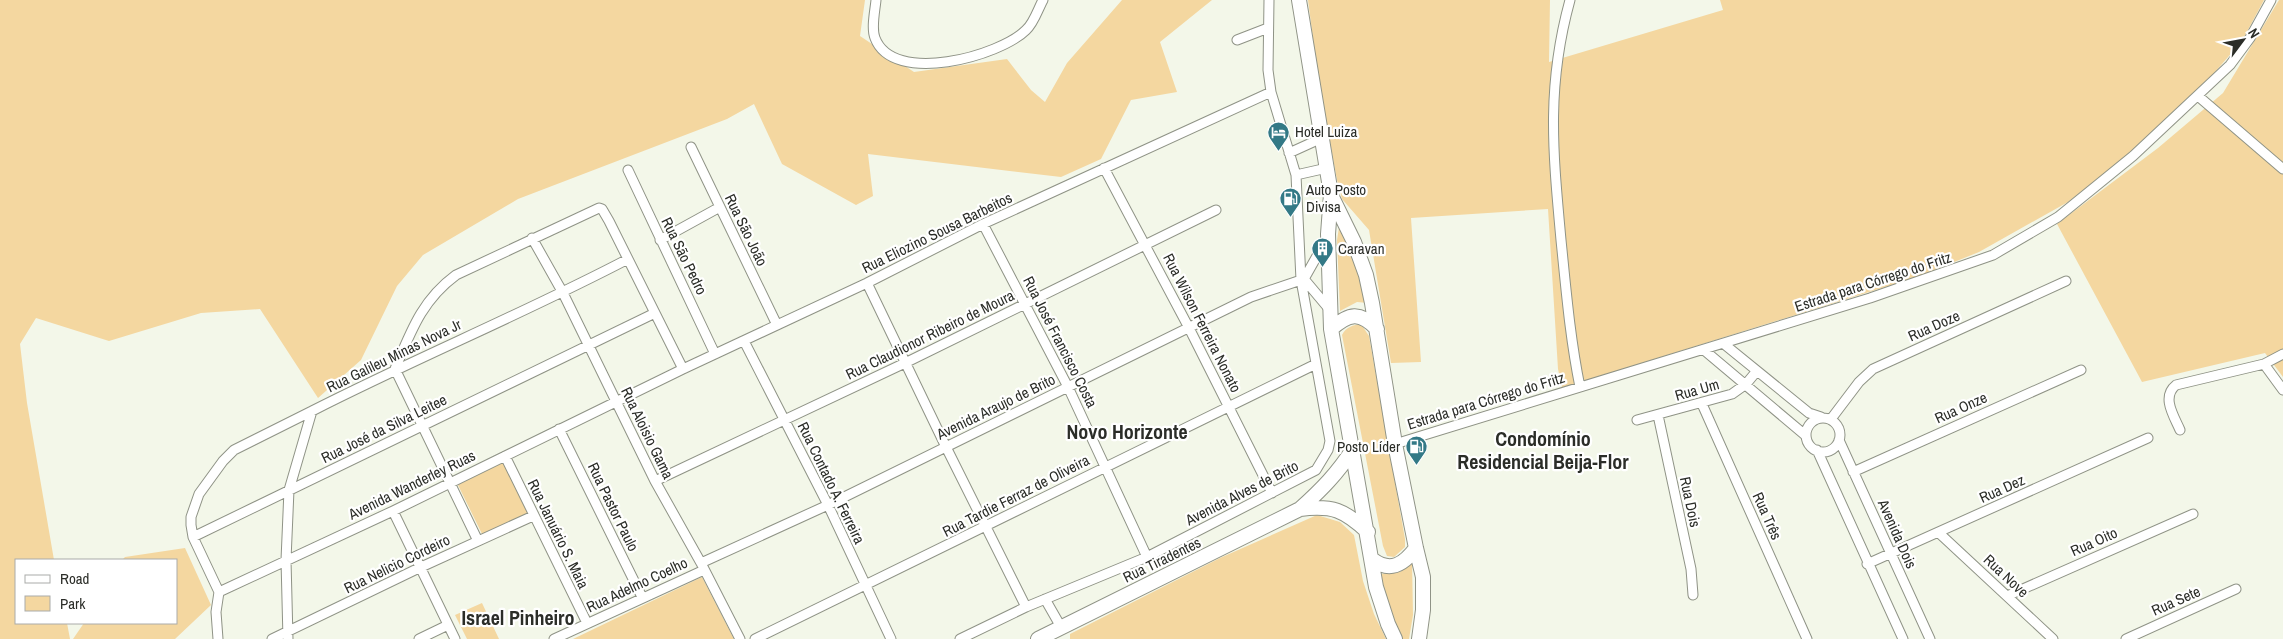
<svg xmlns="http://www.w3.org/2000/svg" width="2283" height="639" font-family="'Archivo Narrow',sans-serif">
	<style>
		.green { fill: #f4d7a0 }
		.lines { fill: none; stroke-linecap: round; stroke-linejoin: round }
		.street-casing { stroke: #8f9386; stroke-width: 11 }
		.primary-casing { stroke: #8f9386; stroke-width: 16 }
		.street { stroke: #fff; stroke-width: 9 }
		.primary { stroke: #fff; stroke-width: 14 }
		.labels { text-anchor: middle; stroke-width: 4.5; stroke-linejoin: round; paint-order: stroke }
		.poi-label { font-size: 15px; fill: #2b2d28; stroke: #fff; text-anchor: start }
		.street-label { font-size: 15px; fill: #2b2d28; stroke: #fff }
		.district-label { font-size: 20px; font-weight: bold; fill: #2b2d28; stroke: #fff }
	</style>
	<rect width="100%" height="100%" fill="#f3f7e9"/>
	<path class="green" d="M0 0H865L860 36 914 72 1007 59 1031 90 1045 102 1067 63 1122 0H1212L1160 42 1177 92 1131 100 1101 159 1061 177 868 154 873 196 856 205 782 164 754 104 727 119 518 199 423 255 397 286 361 360 318 398 260 309 201 313 109 341 36 318 20 344 27 403 54 560H16V623H67L70 639H0Z
		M1308 0H1550L1549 62 1723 10 1720 0H2264L2242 41 2215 72 2126 157 2068 202 1979 252 1917 277 1562 388 1558 369 1548 209 1411 218 1421 362 1391 363 1369 230 1342 199 1337 180 1318 77Z
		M2279 0H2283V377L2265 353 2142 382 2057 224 2158 148 2223 93Z
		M1340 221 1362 272 1368 303 1357 302 1340 311 1337 240Z
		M1361 324 1369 336 1405 539V547L1394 557 1387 556 1383 546 1342 335C1346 327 1353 325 1361 324Z
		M505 462 529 513 483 536 457 483Z
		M1317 515 1340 522 1354 535 1363 581 1374 614 1386 639H1070V634L1220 558Z
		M185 548 211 605 175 639H73L84 623H176V560H122L125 557Z
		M1412 560 1413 615 1409 639H1402L1386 599 1380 574 1400 572Z
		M702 577 734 639H573Z
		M482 603 499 639H467L455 615Z"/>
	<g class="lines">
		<defs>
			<path id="street" d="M876 0C875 11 871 28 875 38 893 86 1000 56 1026 30 1034 23 1038 9 1043 0
				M1570 0C1546 87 1553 152 1561 240 1566 289 1570 338 1580 387
				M1237 40 1268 28
				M2198 96 2283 169
				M691 147 777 325
				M1289 153 1322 138
				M1104 168 1189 328 1272 493
				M628 170 715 354
				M1296 175 1327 168
				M983 224 1068 387 1147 557
				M532 238 563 293 655 481 701 563 740 639
				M660 240 720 207
				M1304 279 1330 310
				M867 283 946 447 1026 607
				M744 341 828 505 891 639
				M1724 344 1809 413 1821 417
				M1704 350 1805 435
				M2264 364 2283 390
				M1702 404 1807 639
				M1658 415 1691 569 1693 595
				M1806 435a17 17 0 1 1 34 0a17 17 0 1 1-34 0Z
				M1831 419 1859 382 1873 369 2066 281
				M1637 420 1732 394 1746 384 1756 372
				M559 429 642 597
				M2180 430C2174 416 2161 397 2176 385L2264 364 2283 354
				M1839 440 1930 639
				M1395 444 1870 298 1993 255 2058 217 2133 156 2230 65 2250 38 2271 0
				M1817 450 1903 639
				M505 456 587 623
				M1853 472 2081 370
				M655 481 905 363 1216 210
				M393 511 455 639
				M1939 533 2053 639
				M193 537 655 313
				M478 541 395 369C411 331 422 300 456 275L599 208 602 209 609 221 683 369
				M701 563 828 505 1251 297 1304 279 1326 240
				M1867 564 2148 438
				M219 592 393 511 683 369 867 283 983 224 1271 92
				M2007 596 2193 514
				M1045 599 1061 627
				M218 639 216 612 219 592 193 537 191 525V517L199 494 223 461 234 450 312 411
				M272 639 419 568 533 516
				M288 639 286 560 289 490 312 411C416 358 525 313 628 259
				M419 639 448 625
				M554 639 704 570
				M755 639 1316 364
				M960 639 1026 607 1147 557 1316 470 1328 450 1330 441 1301 280 1296 175 1271 92 1268 70 1269 0
				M2126 639 2236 589"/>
			<path id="primary" d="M1299 0 1331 194 1328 234 1331 329 1376 587 1388 624 1395 639
				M1331 195 1354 242 1366 275 1372 303 1395 444 1416 548 1423 577V610L1419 639
				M1331 329C1349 313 1360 311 1377 329
				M1300 509C1333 505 1344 510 1368 532
				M1373 560C1391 573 1404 564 1416 548
				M1038 639 1300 509C1321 490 1338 473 1353 449"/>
		</defs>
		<use href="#street" class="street-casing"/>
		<use href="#primary" class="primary-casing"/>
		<use href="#street" class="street"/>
		<use href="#primary" class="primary"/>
	</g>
	<defs>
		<symbol id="hotel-pin" viewBox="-11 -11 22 30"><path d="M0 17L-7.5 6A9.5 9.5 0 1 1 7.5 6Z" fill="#337986" stroke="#fff"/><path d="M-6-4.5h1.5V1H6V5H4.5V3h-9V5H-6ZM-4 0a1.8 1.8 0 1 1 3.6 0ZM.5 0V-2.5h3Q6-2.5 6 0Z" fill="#fff"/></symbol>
		<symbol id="fuel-pin" viewBox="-11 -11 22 30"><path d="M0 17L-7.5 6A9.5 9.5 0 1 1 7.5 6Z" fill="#337986" stroke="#fff"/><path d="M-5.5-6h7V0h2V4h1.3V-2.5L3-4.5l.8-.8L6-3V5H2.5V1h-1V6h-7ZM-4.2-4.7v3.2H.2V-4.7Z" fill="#fff"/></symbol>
		<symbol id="building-pin" viewBox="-11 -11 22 30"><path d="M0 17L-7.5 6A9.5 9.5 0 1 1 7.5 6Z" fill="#337986" stroke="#fff"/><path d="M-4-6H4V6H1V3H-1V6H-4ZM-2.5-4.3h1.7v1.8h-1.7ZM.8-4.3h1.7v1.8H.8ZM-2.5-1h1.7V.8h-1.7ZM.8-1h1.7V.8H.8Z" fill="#fff"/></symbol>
	</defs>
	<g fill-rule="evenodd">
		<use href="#hotel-pin" x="1266" y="120" width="25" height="34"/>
		<use href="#fuel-pin" x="1278" y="186" width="25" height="34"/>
		<use href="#building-pin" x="1310" y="236" width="25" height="34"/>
		<use href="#fuel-pin" x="1404" y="434" width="25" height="34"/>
	</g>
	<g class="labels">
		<g class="poi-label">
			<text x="1295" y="137">Hotel Luiza</text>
			<text x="1306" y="195">Auto Posto<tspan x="1306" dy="17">Divisa</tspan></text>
			<text x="1338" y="254">Caravan</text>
			<text x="1400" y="452" text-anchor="end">Posto Líder</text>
		</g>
		<g class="street-label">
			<text transform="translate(746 230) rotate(64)" y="5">Rua São João</text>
			<text transform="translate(937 233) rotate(-26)" y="5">Rua Eliozino Sousa Barbeitos</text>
			<text transform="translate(684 256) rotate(64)" y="5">Rua São Pedro</text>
			<text transform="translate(1873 282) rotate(-18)" y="5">Estrada para Córrego do Fritz</text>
			<text transform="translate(1202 323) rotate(63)" y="5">Rua Wilson Ferreira Nonato</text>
			<text transform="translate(1934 326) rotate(-24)" y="5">Rua Doze</text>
			<text transform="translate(930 335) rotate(-26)" y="5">Rua Claudionor Ribeiro de Moura</text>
			<text transform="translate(1060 342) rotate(63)" y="5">Rua José Francisco Costa</text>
			<text transform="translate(394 356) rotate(-26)" y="5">Rua Galileu Minas Nova Jr</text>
			<text transform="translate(1697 390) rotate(-16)" y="5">Rua Um</text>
			<text transform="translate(1486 401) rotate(-17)" y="5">Estrada para Córrego do Fritz</text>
			<text transform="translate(996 407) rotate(-26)" y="5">Avenida Araujo de Brito</text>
			<text transform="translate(1961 408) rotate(-24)" y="5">Rua Onze</text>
			<text transform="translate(384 429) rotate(-26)" y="5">Rua José da Silva Leitee</text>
			<text transform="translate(647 433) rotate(64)" y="5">Rua Aloisio Gama</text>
			<text transform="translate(831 483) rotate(64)" y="5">Rua Contado A. Ferreira</text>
			<text transform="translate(412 485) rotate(-26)" y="5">Avenida Wanderley Ruas</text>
			<text transform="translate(2002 489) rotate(-24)" y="5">Rua Dez</text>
			<text transform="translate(1242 493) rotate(-27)" y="5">Avenida Alves de Brito</text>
			<text transform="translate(1016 496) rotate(-27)" y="5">Rua Tardie Ferraz de Oliveira</text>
			<text transform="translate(1690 502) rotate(78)" y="5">Rua Dois</text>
			<text transform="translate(613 507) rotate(64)" y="5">Rua Pastor Paulo</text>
			<text transform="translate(1767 516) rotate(66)" y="5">Rua Três</text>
			<text transform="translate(558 534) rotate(64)" y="5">Rua Januário S. Maia</text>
			<text transform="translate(1897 534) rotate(66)" y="5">Avenida Dois</text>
			<text transform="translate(2094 542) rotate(-24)" y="5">Rua Oito</text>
			<text transform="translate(1162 560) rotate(-26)" y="5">Rua Tiradentes</text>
			<text transform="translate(397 564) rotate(-26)" y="5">Rua Nelicio Cordeiro</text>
			<text transform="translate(2006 576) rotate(43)" y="5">Rua Nove</text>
			<text transform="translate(637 585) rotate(-25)" y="5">Rua Adelmo Coelho</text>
			<text transform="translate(2176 601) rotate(-24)" y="5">Rua Sete</text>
		</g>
		<g class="district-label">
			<text x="1127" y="439">Novo Horizonte</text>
			<text x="1543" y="446">Condomínio<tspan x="1543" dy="23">Residencial Beija-Flor</tspan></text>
			<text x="518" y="625">Israel Pinheiro</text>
		</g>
	</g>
	<rect x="15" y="559" width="162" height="65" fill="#ffffff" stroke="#aaaba9"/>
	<rect x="25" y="575" width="25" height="8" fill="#ffffff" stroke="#aaaba9"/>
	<text x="60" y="584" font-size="15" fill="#2b2d28">Road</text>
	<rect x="25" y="596" width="25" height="15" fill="#f4d7a0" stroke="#aaaba9"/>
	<text x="60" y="609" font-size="15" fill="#2b2d28">Park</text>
	<g transform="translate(2243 40) rotate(58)" stroke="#ffffff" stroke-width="4" paint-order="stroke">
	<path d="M0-4L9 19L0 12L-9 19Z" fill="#2b2d28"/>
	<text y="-8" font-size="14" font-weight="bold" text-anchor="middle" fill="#2b2d28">N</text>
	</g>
</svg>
